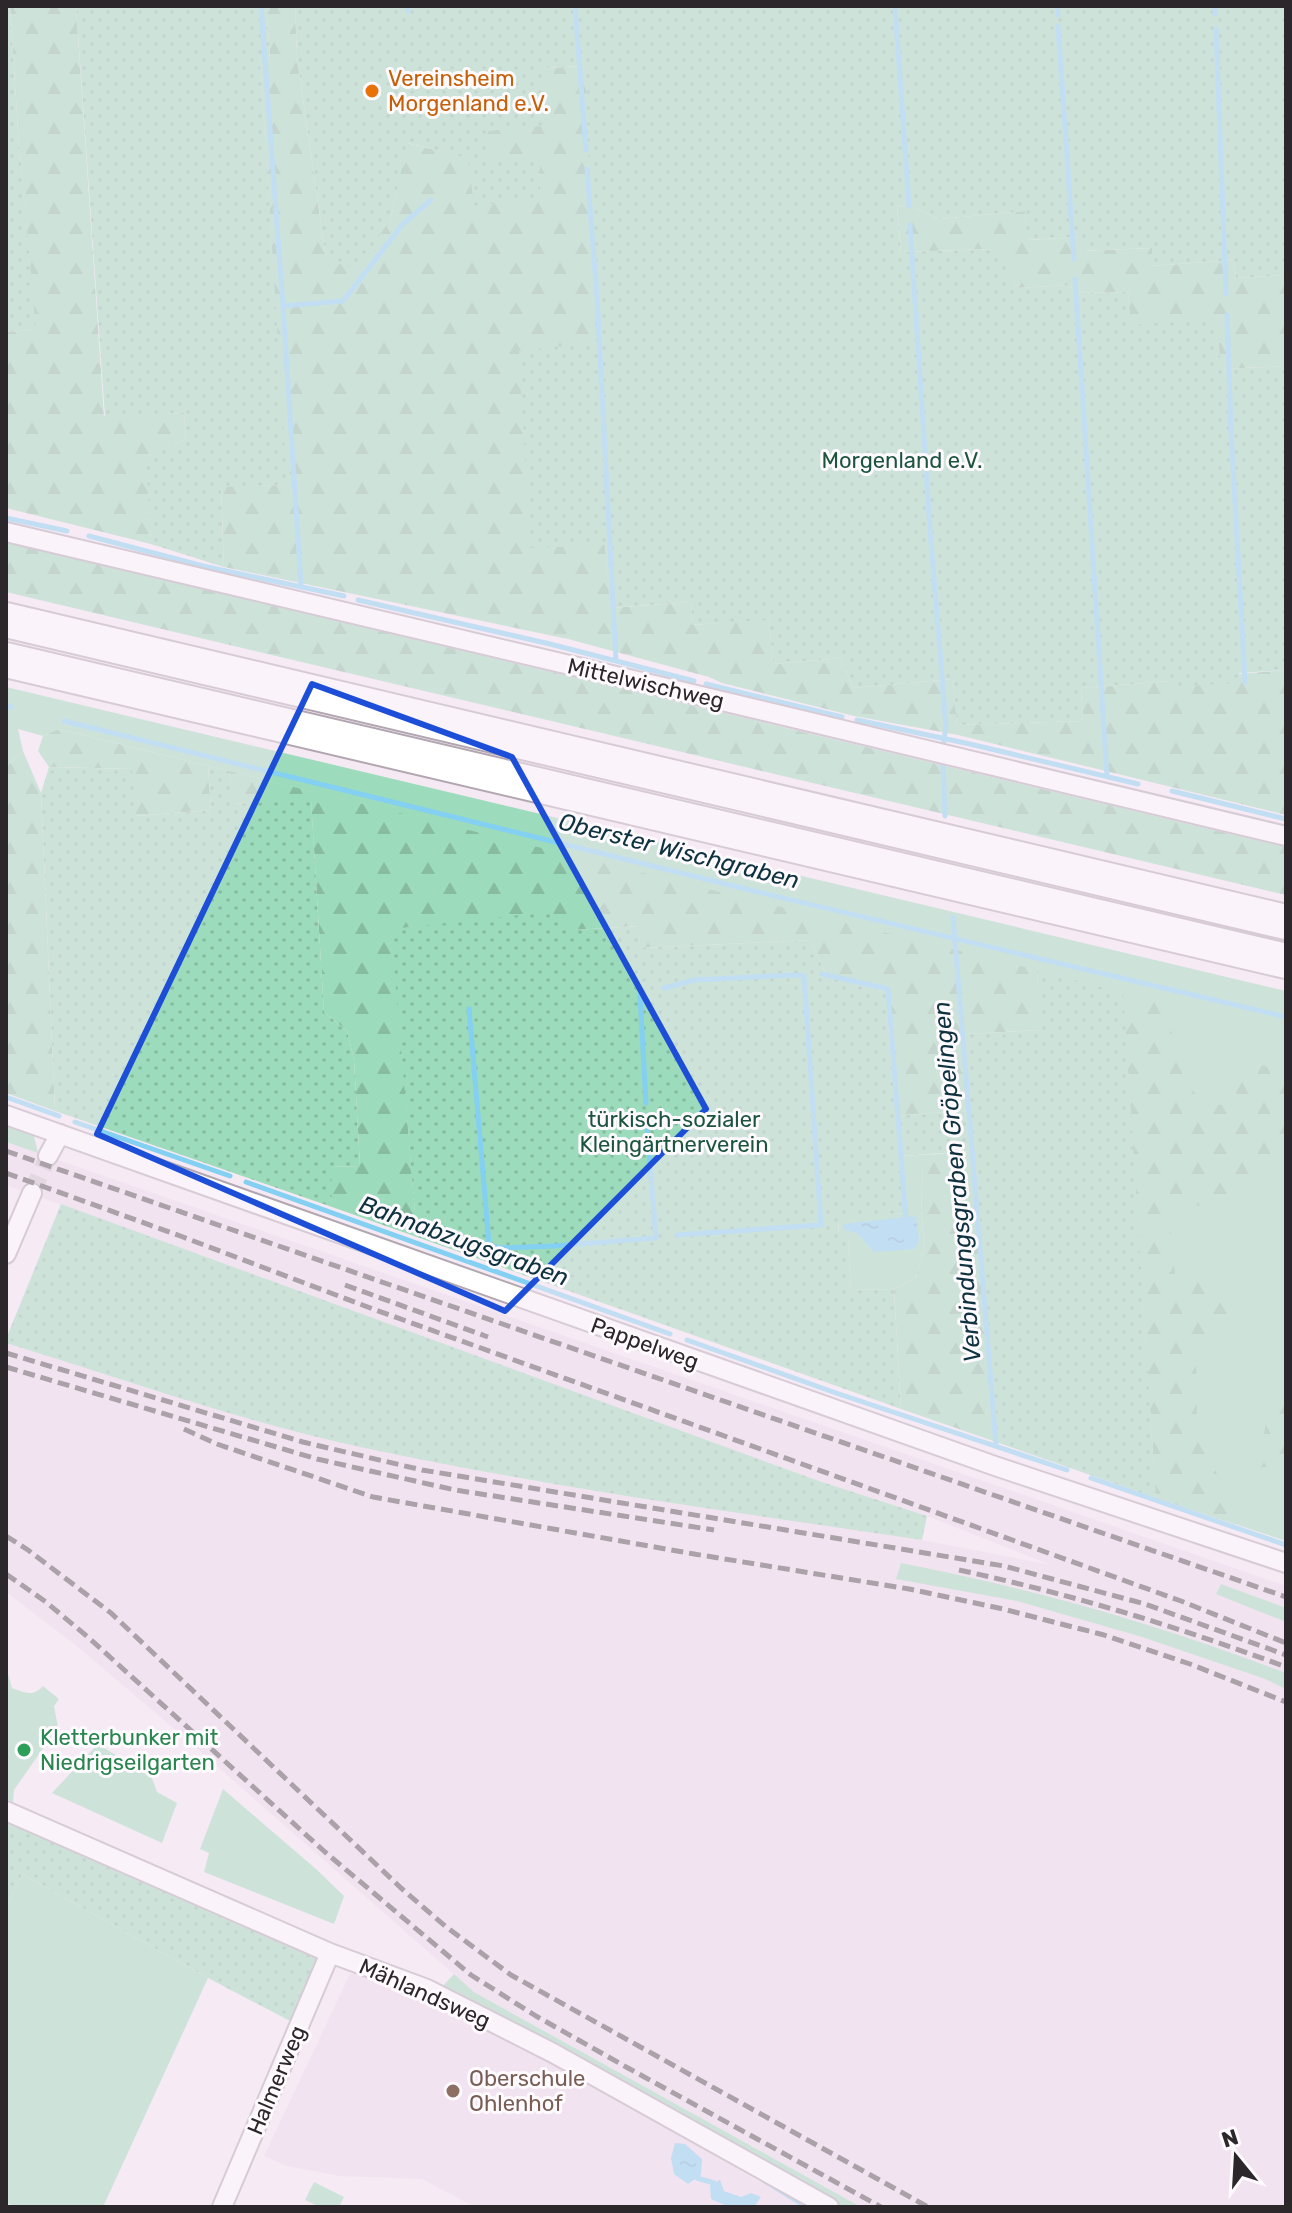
<svg xmlns="http://www.w3.org/2000/svg" width="1292" height="2213" font-family="Rubik,sans-serif">
	<style>
		.built { fill: #eedcec }
		.grass { fill: #9cdbbb }
		.forest { fill: url(#forest-firs) }
		.park { fill: url(#park-dots) }
		.water { fill: url(#water-ripples) }
		.lines { fill: none; stroke-linecap: round; stroke-linejoin: round }
		.stream { stroke: #83d0f2; stroke-width: 5 }
		.street-tunnel { stroke: #cdc3cc; stroke-width: 18; stroke-dasharray: 18 9; stroke-linecap: butt }
		.street-casing { stroke: #b2a7b1; stroke-width: 22 }
		.highway-casing { stroke: #b2a7b1; stroke-width: 38 }
		.street { stroke: #fff; stroke-width: 18 }
		.highway { stroke: #fff; stroke-width: 34 }
		.rail { stroke: #4f494e; stroke-width: 5; stroke-dasharray: 12 6; stroke-linecap: butt }
		.marked { fill: none; stroke: #1d4ed8; stroke-width: 6; stroke-linejoin: round }
		.food-dot { fill: #e8710a; stroke: #fefafe; stroke-width: 3 }
		.leisure-dot { fill: #2e9e5b; stroke: #fefafe; stroke-width: 3 }
		.education-dot { fill: #8d6e63; stroke: #fefafe; stroke-width: 3 }
		.labels { text-anchor: middle; stroke-width: 6; stroke-linejoin: round; paint-order: stroke }
		.food-label { font-size: 22px; fill: #c56008; stroke: #fefafe; text-anchor: start }
		.park-label { font-size: 22px; fill: #1c553d; stroke: #fefafe }
		.street-label { font-size: 22px; fill: #2c272b; stroke: #fefafe }
		.leisure-label { font-size: 22px; fill: #27864d; stroke: #fefafe; text-anchor: start }
		.education-label { font-size: 22px; fill: #785e54; stroke: #fefafe; text-anchor: start }
		.water-label { font-size: 24px; font-style: italic; fill: #0e3240; stroke: #fefafe }
	</style>
	<defs>
		<pattern id="forest-firs" width="22" height="20" patternUnits="userSpaceOnUse" patternTransform="scale(2)"><rect width="22" height="20" fill="#9cdbbb"/><path d="M5 1l3.5 6h-7zM16 11l3.5 6h-7z" fill="#87bca1"/></pattern>
		<pattern id="park-dots" width="8" height="8" patternUnits="userSpaceOnUse" patternTransform="scale(2)"><rect width="8" height="8" fill="#9cdbbb"/><path d="M2 2h.1M6 6h.1" fill="none" stroke="#87bca1" stroke-width="1.8" stroke-linecap="round"/></pattern>
		<pattern id="water-ripples" width="26" height="14" patternUnits="userSpaceOnUse" patternTransform="scale(2)"><rect width="26" height="14" fill="#83d0f2"/><path d="M2 4q2-2 4 0t4 0M15 11q2-2 4 0t4 0" fill="none" stroke="#71b3d0"/></pattern>
	</defs>
	<rect width="100%" height="100%" fill="#f5eaf4"/>
	<path class="built" d="M6 1142 1286 1586V2207H861L474 1992 185 1738 78 1647 6 1592V1343L272 1424 359 1446 516 1478 922 1540 1051 1565 927 1516 819 1481 6 1185Z
		M358 1968 464 2014 671 2125 744 2173 801 2205 800 2207H475L422 2179 340 2176 287 2166 264 2156 349 1976Z"/>
	<path class="grass" d="M6 687 1286 991V1541L1156 1498 1122 993 59 729 43 736 18 729 23 751 6 767Z
		M6 1121 22 1127 34 1136 38 1153 6 1142Z
		M936 1154 923 1167 921 1212 925 1242 916 1278 894 1289 851 1290 848 1240 839 1234 838 1219 903 1213 900 1156Z
		M901 1563C1035 1589 1158 1624 1286 1673V1689L1265 1679 1142 1637 1017 1601 896 1579Z
		M1221 1584 1286 1608V1622L1216 1594Z
		M6 1667 12 1688C25 1693 33 1697 43 1686L59 1699 54 1706 58 1727 14 1790 13 1802 6 1799Z
		M98 1744 152 1778 157 1792 177 1803 162 1843 52 1793Z
		M223 1789 316 1869 344 1896 334 1924 204 1872 209 1853 200 1849Z
		M22 1874 208 1978 103 2207H15L6 2203V1907Z
		M454 1974 474 1992 861 2207H842L755 2156 440 1989Z
		M314 2182 344 2197 339 2207H320L305 2200Z"/>
	<path class="forest" d="M10 6H76L104 416 184 413 186 439 147 457 151 544 6 508V332L35 330 18 130Z
		M266 6H295L297 57 326 259 391 218 406 143 487 162V131L543 68 586 66 605 545 611 608 691 602 692 625 769 619 773 664 841 658 853 688 953 679 957 725 1083 721 1081 688 1169 681V686L1239 682 1238 674 1286 670V815L958 735 854 716 722 683 709 677 568 639 224 567 221 486 286 485 260 58 270 57Z
		M897 205 913 207 939 219 1025 211 1028 240 1080 237 1081 251 1152 248V266L1234 260 1236 278 1286 275V366L1221 369 1130 325 1128 292 1084 293 1065 285 1018 288 993 249 901 252Z
		M6 542 1286 847V895L6 592Z
		M59 729 208 766 211 810 135 816 131 769 49 767 38 751 43 736Z
		M23 751 41 793 55 1111 6 1093V767Z
		M229 771 1037 970 1040 1030 965 1034 970 1110 896 1116 888 1024 887 992 827 976 810 940 640 948 638 926 574 930 392 929 417 1237 332 1207 330 1167 360 1166 354 1060 347 1031 324 1012 311 800 233 804Z
		M1123 993 1167 1003 1174 1049 1202 1109 1235 1101 1239 1055 1286 1075V1159L1240 1201 1168 1209 1176 1284 1214 1276 1244 1301 1231 1327 1196 1358 1197 1416 1234 1524 1156 1498Z
		M973 1151 996 1442 901 1409 894 1289 916 1278 925 1242 921 1212 923 1166 936 1154Z
		M1286 1400V1464L1258 1468 1269 1404Z"/>
	<path class="park" d="M6 6H10L18 130 36 330 6 332Z
		M76 6H266L270 57 260 58 287 485 221 487 224 567 151 544 146 457 186 439 184 413 105 417Z
		M295 6H1286V275L1236 278 1234 260 1152 266V248L1080 251 1079 237 1027 240 1025 211 939 219 913 207 897 205 901 252 994 249 1018 288 1065 285 1084 293 1128 292 1131 325 1217 319 1221 369 1286 366V670L1239 673V683L1169 687V681L1081 688 1083 721 957 725 953 679 853 688 841 658 773 664 769 620 692 625 691 602 610 608 605 545 530 548 519 351 596 342 585 66 543 68 542 126 487 131V161L540 157V198L474 206 468 158 407 143 391 218 357 270 326 259 297 57Z
		M208 766 229 771 234 804 311 799 324 1012 347 1031 354 1060 360 1166 331 1167 332 1207 55 1111 41 793 49 767 132 769 136 816 211 810Z
		M548 912 574 930 639 926 640 948 810 940 827 976 887 992 888 1024 896 1116 970 1110 965 1034 1039 1030 1037 970 1123 993 1156 1498 996 1442 973 1151 901 1156 904 1213 838 1220 839 1234 848 1239 851 1290 894 1289 901 1409 417 1237 391 929Z
		M61 1204 819 1481 927 1516 922 1540C734 1512 546 1487 360 1447 240 1421 123 1379 6 1343V1339Z
		M6 1816 317 1959 292 2022 208 1978 22 1874 6 1907Z"/>
	<path class="water" d="M916 1216 919 1240 915 1249 874 1252 857 1233 843 1229V1224Z
		M675 2143 685 2144 702 2159 701 2175 688 2184 674 2174 671 2158Z
		M720 2180 724 2191 741 2197 751 2193 761 2197 754 2207H729L711 2199 710 2185Z"/>
	<g class="lines">
		<path class="stream" d="M261 6 283 306 301 586
			M408 6V11
			M575 6 586 150
			M895 6 909 206
			M1057 6 1058 15
			M1215 6V14
			M1058 26 1074 259
			M1216 29 1226 294
			M587 169 597 297 616 661
			M910 225 930 529 946 726 943 747
			M1075 279 1107 776
			M283 306 343 301 403 224 431 200
			M1227 315 1231 430 1245 682
			M6 518 67 531
			M89 536 203 566 344 596
			M358 600 550 644 694 681
			M706 684 842 717
			M6 706 11 707
			M857 720 970 744 1138 784
			M64 721 758 892 1286 1017
			M943 763 945 816
			M1172 791 1286 819
			M953 917 996 1445
			M822 974 888 989 906 1221H903
			M664 988 695 980 794 975 804 976 821 1225 677 1235
			M640 995 646 1103
			M469 1009 489 1244 499 1248 554 1246 656 1238 647 1129
			M6 1097 59 1116
			M75 1122 230 1176
			M246 1182 670 1334
			M687 1340 836 1393 1067 1470
			M1091 1478 1286 1545
			M697 2178 714 2183
			M763 2180 800 2203"/>
		<path class="street-tunnel" d="M32 1193 48 1156"/>
		<defs>
			<path id="street" d="M6 532 701 696 1286 836
				M6 1115 995 1466 1286 1563
				M48 1156 60 1134
				M6 1254 32 1193
				M6 1811 330 1953 427 1989 553 2053 829 2207
				M222 2207 330 1953"/>
			<path id="highway" d="M6 620 1286 922
				M6 660 1286 961"/>
		</defs>
		<use href="#street" class="street-casing"/>
		<use href="#highway" class="highway-casing"/>
		<use href="#street" class="street"/>
		<use href="#highway" class="highway"/>
		<path class="rail" d="M6 1151 1286 1597
			M6 1173 183 1237 373 1309 1181 1601 1286 1643
			M345 1285 488 1337
			M6 1353 303 1442 422 1470 1004 1566 1145 1604 1286 1655
			M6 1367 317 1459 455 1490 714 1530
			M184 1429 217 1444 373 1497 694 1554 909 1589 1003 1609 1104 1635 1190 1664 1286 1702
			M6 1536 28 1550 111 1613 401 1888 445 1926 511 1975 928 2207
			M959 1570C1071 1594 1179 1627 1286 1667
			M6 1574 46 1602 89 1638 325 1852 471 1975 536 2016 628 2068 881 2207"/>
	</g>
	<path d="M0 0H1292V2213H0ZM312 684 512 757 706 1109 505 1311 97 1134Z" fill="#f5eaf4" fill-opacity=".55" fill-rule="evenodd"/>
	<path class="marked" d="M312 684 512 757 706 1109 505 1311 97 1134Z"/>
	<circle class="food-dot" cx="372" cy="91" r="8"/>
	<circle class="leisure-dot" cx="24" cy="1750" r="8"/>
	<circle class="education-dot" cx="453" cy="2091" r="8"/>
	<g class="labels">
		<g class="food-label">
			<text x="388" y="86">Vereinsheim<tspan x="388" dy="25">Morgenland e.V.</tspan></text>
		</g>
		<g class="park-label">
			<text x="902" y="468">Morgenland e.V.</text>
			<text x="674" y="1127">türkisch-sozialer<tspan x="674" dy="25">Kleingärtnerverein</tspan></text>
		</g>
		<g class="street-label">
			<text transform="translate(646 683) rotate(13)" y="8">Mittelwischweg</text>
			<text transform="translate(645 1343) rotate(20)" y="8">Pappelweg</text>
			<text transform="translate(425 1993) rotate(24)" y="8">Mählandsweg</text>
			<text transform="translate(276 2080) rotate(-67)" y="8">Halmerweg</text>
		</g>
		<g class="leisure-label">
			<text x="40" y="1745">Kletterbunker mit<tspan x="40" dy="25">Niedrigseilgarten</tspan></text>
		</g>
		<g class="education-label">
			<text x="469" y="2086">Oberschule<tspan x="469" dy="25">Ohlenhof</tspan></text>
		</g>
		<g class="water-label">
			<text transform="translate(679 851) rotate(14)" y="8">Oberster Wischgraben</text>
			<text transform="translate(957 1182) rotate(-95)" y="8">Verbindungsgraben Gröpelingen</text>
			<text transform="translate(464 1241) rotate(20)" y="8">Bahnabzugsgraben</text>
		</g>
	</g>
	<rect width="1292" height="2213" fill="none" stroke="#2c272b" stroke-width="16"/>
	<g transform="translate(1236 2157) rotate(342)" stroke="#fefafe" stroke-width="6" paint-order="stroke">
	<path d="M0-6L14 30L0 20L-14 30Z" fill="#2c272b"/>
	<text y="-12" font-size="22" font-weight="bold" text-anchor="middle" fill="#2c272b">N</text>
	</g>
</svg>
